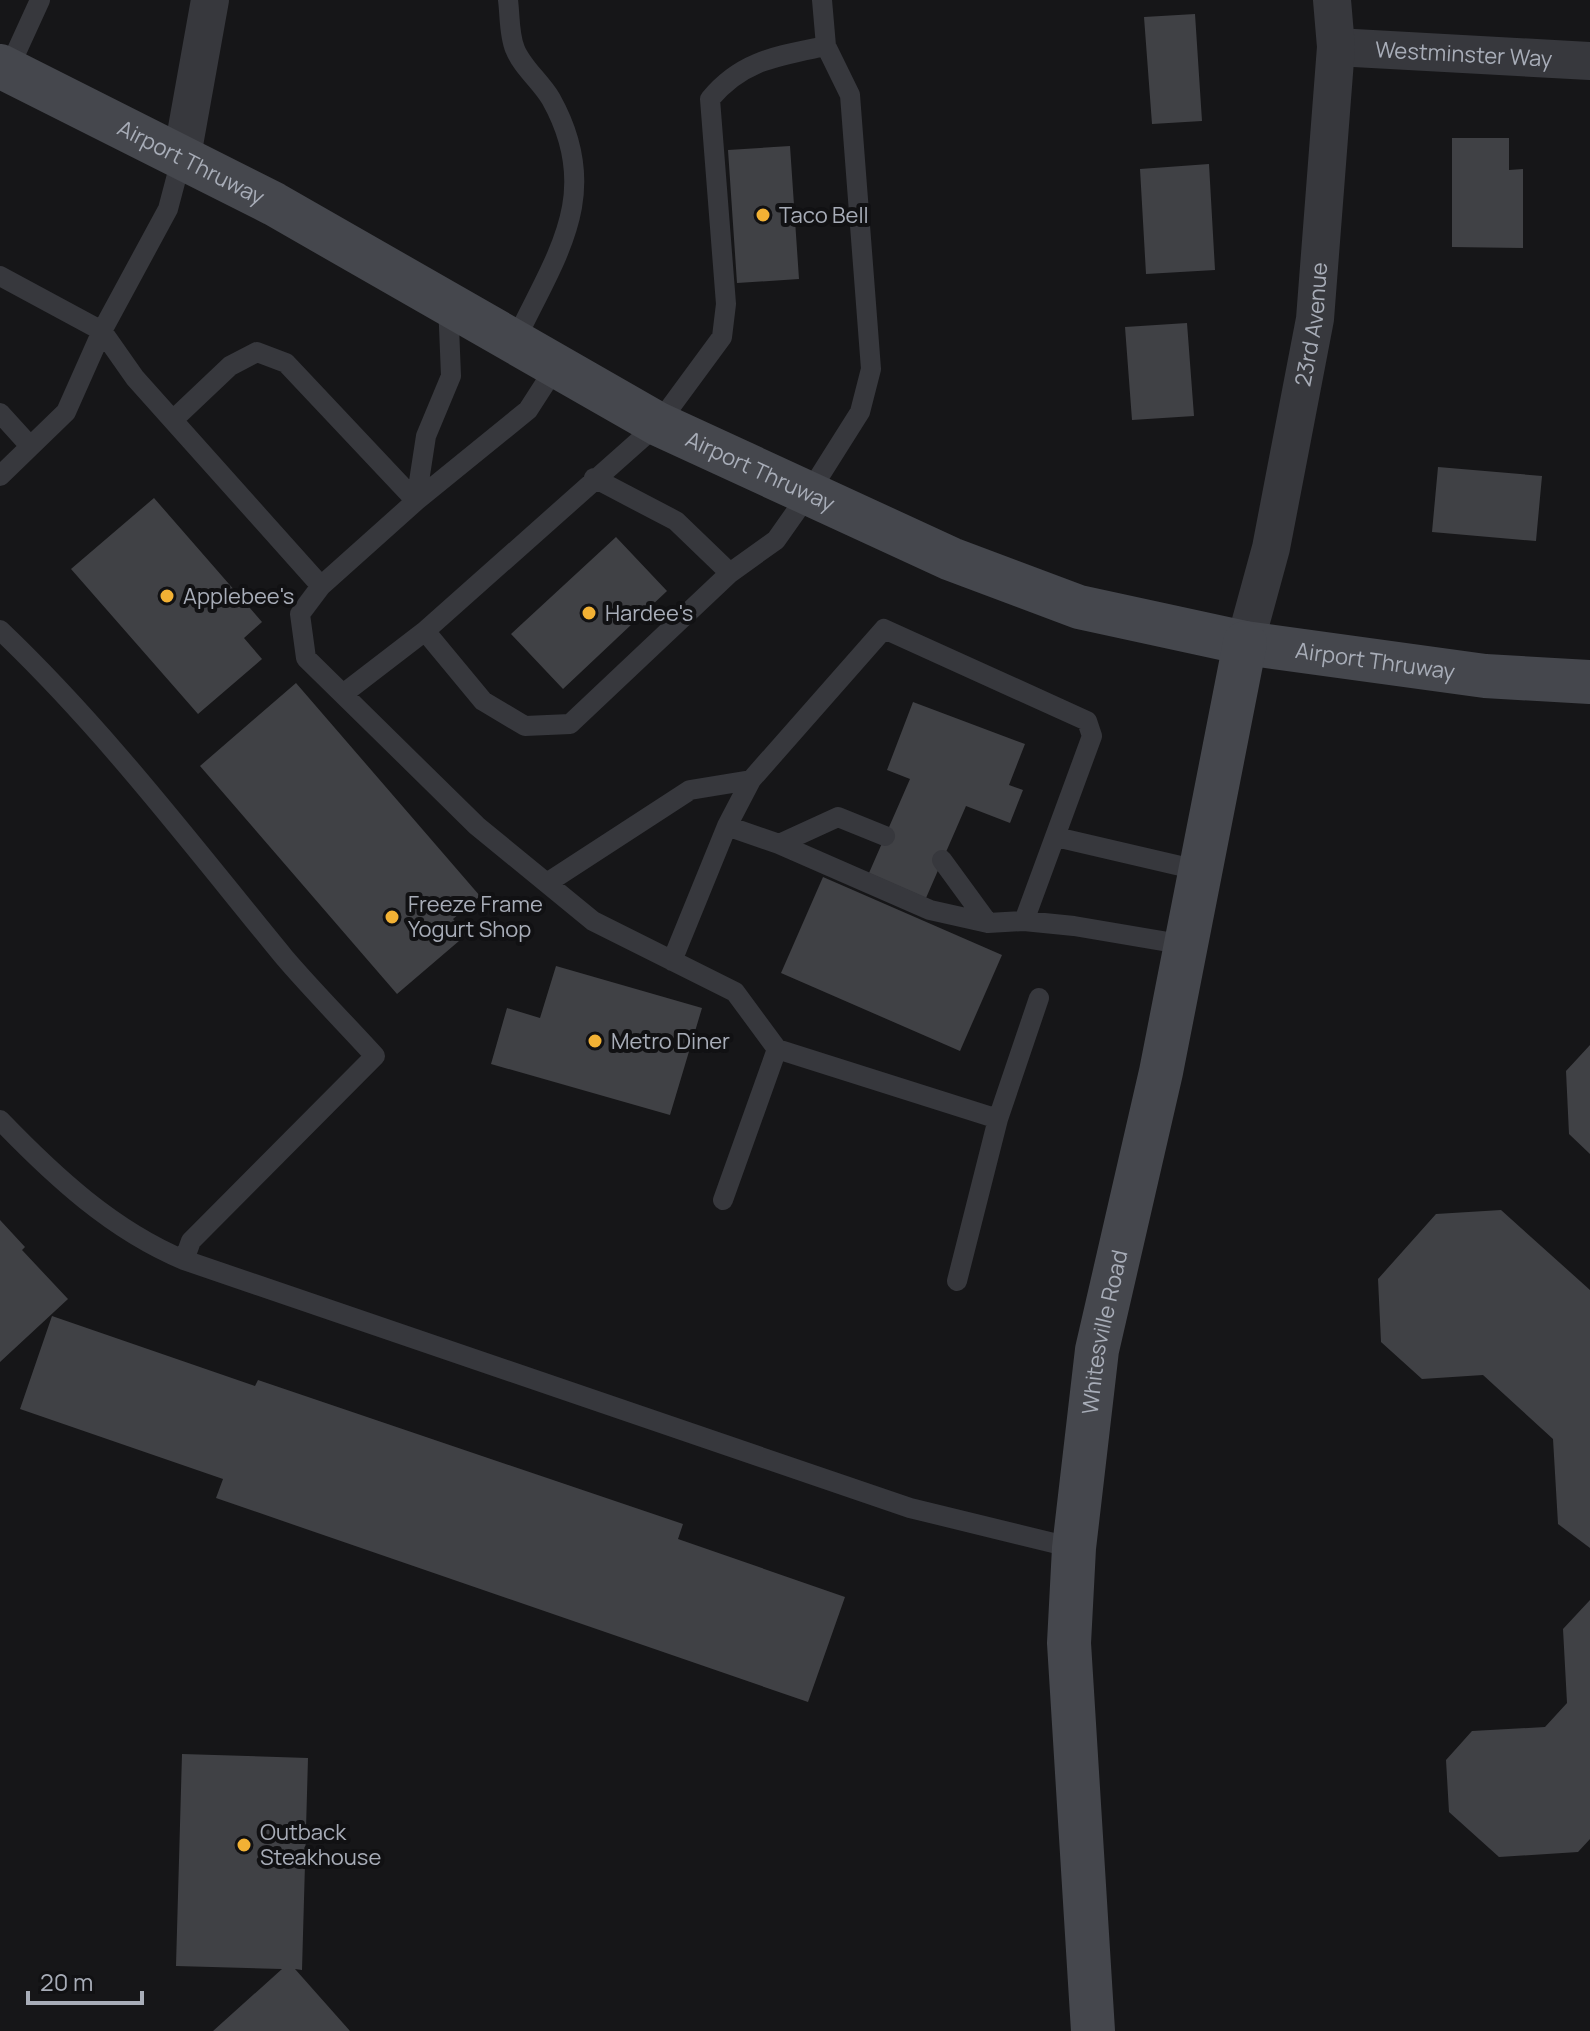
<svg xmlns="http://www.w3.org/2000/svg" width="1590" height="2031" font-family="Manrope,sans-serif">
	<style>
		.building { fill: #404145 }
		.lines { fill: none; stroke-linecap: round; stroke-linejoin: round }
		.service { stroke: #37383d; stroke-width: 20 }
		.minor { stroke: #37383d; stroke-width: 38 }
		.secondary { stroke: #45474d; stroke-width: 44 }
		.poi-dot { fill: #f2b134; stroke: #111113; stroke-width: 3 }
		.labels { text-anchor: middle; stroke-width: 8; stroke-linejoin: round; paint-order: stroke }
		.street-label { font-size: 22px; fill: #a8adb8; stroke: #111113 }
		.poi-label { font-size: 22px; fill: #a8adb8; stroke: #111113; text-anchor: start }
	</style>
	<rect width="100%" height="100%" fill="#161618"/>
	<path class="building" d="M1195 14 1202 121 1152 124 1144 17Z
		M1452 138H1509V170L1523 169V248L1452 247Z
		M790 146 799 279 737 283 728 150Z
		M1209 164 1215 270 1146 274 1140 169Z
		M1187 323 1194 416 1132 420 1125 327Z
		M1438 467 1542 476 1536 541 1432 532Z
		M154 498 262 622 244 638 262 659 198 714 71 569Z
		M616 537 667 591 563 689 511 634Z
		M296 683 480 896 453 919 466 935 397 994 200 766Z
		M913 702 1025 744 1009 785 1023 790 1010 823 966 806 926 898 869 873 910 779 887 770Z
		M823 877 1002 955 960 1051 781 973Z
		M556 966 702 1008 670 1115 491 1064 507 1008 540 1018Z
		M1590 1045V1154L1569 1134 1566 1071Z
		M1501 1210 1590 1290V1548L1558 1524 1553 1439 1483 1375 1422 1379 1381 1342 1378 1279 1436 1214Z
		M0 1220 25 1247 22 1250 68 1299 0 1362Z
		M52 1316 255 1386 258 1380 683 1524 678 1539 845 1597 808 1702 216 1498 223 1479 20 1409Z
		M1590 1600V1839L1578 1852 1499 1857 1449 1812 1446 1760 1472 1731 1545 1727 1567 1703 1563 1629Z
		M182 1754 308 1758 302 1970 295 1969 350 2031H213L282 1969 176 1966Z"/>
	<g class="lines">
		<path class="service" d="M508 0C510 15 509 35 515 49 522 67 541 82 551 99 604 194 556 255 515 341
			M8 70 40 0
			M0 276 102 331 135 378 321 586 300 614 306 658 477 826 593 921 735 992 777 1049
			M0 413 30 446
			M173 420 230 366 257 352 286 363 416 501
			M0 476 66 412 102 331 168 209 182 156
			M594 478 676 521 730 573 570 724 525 726 483 701 425 631 658 424 722 337 726 304 710 99C742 60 778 56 826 46
			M416 501 426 436 451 376 448 302
			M730 573 776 540 807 496 860 412 871 369 850 95 826 46 822 0
			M321 586 416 501 528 410 557 365
			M0 630C105 730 192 845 284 957 313 991 345 1023 375 1056L191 1241 184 1260
			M343 694 425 631
			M727 826 779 844 930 910 988 923 1024 921 1074 926 1186 945
			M1056 837 1202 871
			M779 844 838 817 885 836
			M942 860 988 923
			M547 883 690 790 751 780
			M672 961 727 826 751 780 884 629 1087 721 1092 736 1024 921
			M998 1119 1039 998
			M0 1120C54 1176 112 1230 184 1260L910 1508 1074 1548
			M723 1200 777 1049 998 1119 957 1281"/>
		<g class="minor">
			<path id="s1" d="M1336 47 1590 61"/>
			<path d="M182 156 210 0"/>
			<path id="s2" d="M1245 643 1271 548 1315 319 1336 47 1332 0"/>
		</g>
		<g class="secondary">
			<path id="s3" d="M0 66 274 204 658 424 951 559 1079 607 1245 643 1485 676 1590 682"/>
			<path id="s4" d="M1093 2031 1069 1643 1074 1548 1097 1350 1161 1072 1245 643"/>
		</g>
	</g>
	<g class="poi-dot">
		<circle cx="763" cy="215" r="8"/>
		<circle cx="167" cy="596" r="8"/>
		<circle cx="589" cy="613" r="8"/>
		<circle cx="392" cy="917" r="8"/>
		<circle cx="595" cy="1041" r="8"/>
		<circle cx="244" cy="1845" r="8"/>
	</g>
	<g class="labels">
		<g class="street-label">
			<text dy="8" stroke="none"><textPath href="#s1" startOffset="128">Westminster Way</textPath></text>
			<text dy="8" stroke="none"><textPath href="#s3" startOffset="214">Airport Thruway</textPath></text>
			<text dy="8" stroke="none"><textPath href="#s2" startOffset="326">23rd Avenue</textPath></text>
			<text dy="8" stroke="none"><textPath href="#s3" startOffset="862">Airport Thruway</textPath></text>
			<text dy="8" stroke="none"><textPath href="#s3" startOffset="1510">Airport Thruway</textPath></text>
			<text dy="8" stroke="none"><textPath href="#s4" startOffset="702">Whitesville Road</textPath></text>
		</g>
		<g class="poi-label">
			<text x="779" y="223">Taco Bell</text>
			<text x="183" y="604">Applebee's</text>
			<text x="605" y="621">Hardee's</text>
			<text x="408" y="912">Freeze Frame<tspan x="408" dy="25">Yogurt Shop</tspan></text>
			<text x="611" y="1049">Metro Diner</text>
			<text x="260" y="1840">Outback<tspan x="260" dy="25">Steakhouse</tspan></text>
		</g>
	</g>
	<path d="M28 1991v12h114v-12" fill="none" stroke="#a8adb8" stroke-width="4"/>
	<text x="40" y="1991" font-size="24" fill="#a8adb8" stroke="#111113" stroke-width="6" paint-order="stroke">20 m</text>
</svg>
